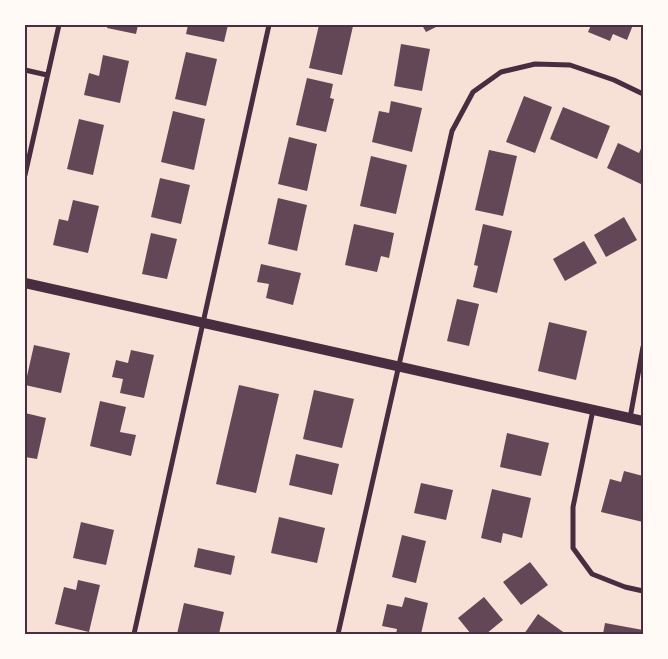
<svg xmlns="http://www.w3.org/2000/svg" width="668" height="659" font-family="'Source Sans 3',sans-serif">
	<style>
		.building { fill: #644757 }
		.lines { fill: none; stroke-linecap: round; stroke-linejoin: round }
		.minor { stroke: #4a2c40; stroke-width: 5 }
		.secondary { stroke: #4a2c40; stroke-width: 10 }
		.neatline { fill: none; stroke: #4a2c40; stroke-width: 2 }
	</style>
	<rect width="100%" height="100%" fill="#f7e1d7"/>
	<path class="building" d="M108 25H138L136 34 107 28Z
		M188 25H228L224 42 186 34Z
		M319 25 353 26 342 75 309 68Z
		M422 25H440L426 32Z
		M591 25H633L627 40 613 34 610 41 588 32Z
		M401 44 430 49 422 91 394 86Z
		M186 52 217 59 206 106 175 99Z
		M103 55 129 61 120 103 84 95 89 73 99 76Z
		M307 78 333 84 330 98 334 99 326 132 296 125Z
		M524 96 552 107 535 153 506 142Z
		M391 101 422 108 412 152 372 142 379 111 389 113Z
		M563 107 610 126 597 159 550 139Z
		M173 111 205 119 194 170 161 162Z
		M79 119 104 125 93 175 67 169Z
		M289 137 317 144 307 191 278 184Z
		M618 143 639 153 643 144V185L607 168Z
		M489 150 517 156 503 216 475 210Z
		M371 156 407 165 396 214 360 206Z
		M160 178 190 185 181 224 151 217Z
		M278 198 307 205 297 251 268 244Z
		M73 200 99 206 88 253 53 245 59 219 68 221Z
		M624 217 637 240 606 257 594 235Z
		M354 224 394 233 389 258 381 256 377 272 345 265Z
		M483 224 512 231 497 293 473 287 478 266 474 265Z
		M151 233 177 239 167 279 142 274Z
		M584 241 597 263 565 281 553 259Z
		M261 264 301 273 293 305 266 298 269 284 257 282Z
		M457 299 479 304 469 346 447 341Z
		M549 322 587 331 576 380 538 371Z
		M34 345 70 353 61 393 25 385Z
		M131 350 154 355 144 398 120 393 123 379 112 377 116 360 128 363Z
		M239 385 279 394 256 493 216 484Z
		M314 390 354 399 342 448 303 439Z
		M100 401 126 407 120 432 136 435 131 456 90 446Z
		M25 413 46 418 37 459 25 457Z
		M507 433 549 443 541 476 500 467Z
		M296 454 339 464 332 495 289 485Z
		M624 471 643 476V522L601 512 610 479 621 482Z
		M421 483 453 490 446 520 414 513Z
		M492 489 531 498 522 538 503 533 501 543 481 538Z
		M279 517 325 528 317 563 271 553Z
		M81 522 114 530 106 565 73 558Z
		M402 535 426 541 416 583 392 577Z
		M198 548 235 556 231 575 194 567Z
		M530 562 548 585 521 605 503 582Z
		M78 580 100 585 89 632 55 624 64 587 76 590Z
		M405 597 428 603 421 634H396L397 629 382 626 387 604 402 607Z
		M484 597 503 620 486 634H471L458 618Z
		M184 603 224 612 219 634H177Z
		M538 614 566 634H524Z
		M605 623 643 630V634H603Z"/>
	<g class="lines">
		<path class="minor" d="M25 70 47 75
			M25 175 59 25
			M593 410 573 507V548L592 574 625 587 643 591
			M630 418 643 347
			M134 634 269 25
			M338 634 452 131 473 92 501 72 535 64 570 65 614 80 643 94"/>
		<path class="secondary" d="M25 283 643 421"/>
	</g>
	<rect width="668" height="659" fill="none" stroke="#fffaf5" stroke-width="52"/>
	<rect x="26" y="26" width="616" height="607" class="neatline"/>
</svg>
